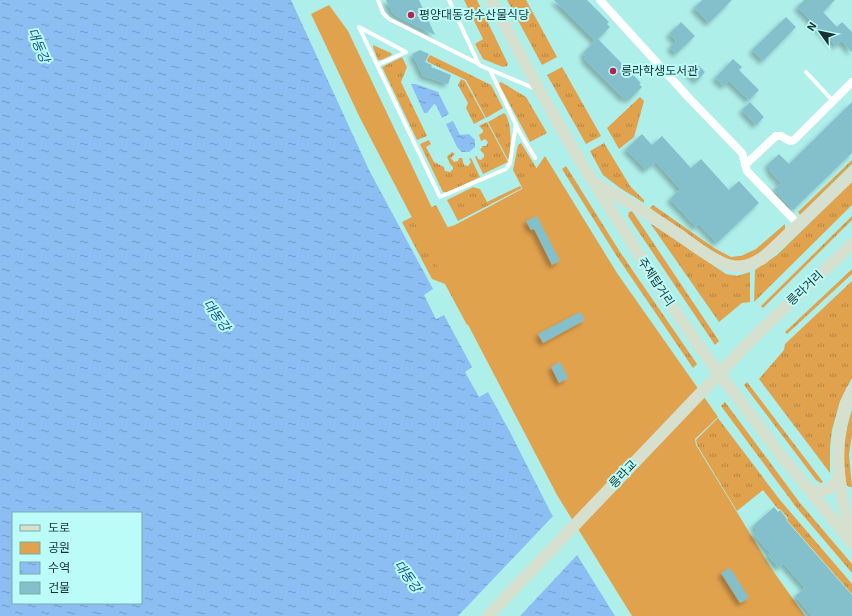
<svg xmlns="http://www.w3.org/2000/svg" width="852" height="616" font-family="'Exo 2','Noto Sans KR',sans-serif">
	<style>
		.grass { fill: url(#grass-tufts) }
		.park { fill: #e1a24e }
		.water { fill: url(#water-ripples); fill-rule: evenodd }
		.pier { fill: #afefea }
		.building { fill: #84c0cc; filter: url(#shadow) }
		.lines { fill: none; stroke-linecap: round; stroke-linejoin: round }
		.lane { stroke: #fff; stroke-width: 4 }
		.street { stroke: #fff; stroke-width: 8 }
		.secondary { stroke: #d6e0ce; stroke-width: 12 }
		.poi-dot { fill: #b6244c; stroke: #bcfcf8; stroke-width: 1.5 }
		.labels { text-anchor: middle; stroke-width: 4; stroke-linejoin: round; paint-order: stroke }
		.poi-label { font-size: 12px; fill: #183231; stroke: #bcfcf8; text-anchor: start }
		.street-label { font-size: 12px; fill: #183231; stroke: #bcfcf8 }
		.water-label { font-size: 13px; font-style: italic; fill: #16528a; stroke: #bcfcf8 }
	</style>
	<defs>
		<pattern id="grass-tufts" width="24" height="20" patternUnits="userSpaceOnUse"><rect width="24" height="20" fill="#e1a24e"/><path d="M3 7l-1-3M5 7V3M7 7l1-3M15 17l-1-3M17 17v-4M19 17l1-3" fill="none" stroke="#b58541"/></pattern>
		<pattern id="water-ripples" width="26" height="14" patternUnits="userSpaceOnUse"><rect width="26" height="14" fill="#8cbef3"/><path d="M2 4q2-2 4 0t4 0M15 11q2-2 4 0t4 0" fill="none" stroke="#719bc5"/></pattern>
		<filter id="shadow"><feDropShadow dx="-3.5" dy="3.5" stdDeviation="2" flood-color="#0004"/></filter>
	</defs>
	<rect width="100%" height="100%" fill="#afefea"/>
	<path class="grass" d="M464 0H477L508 64 507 66 503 67 483 59 475 44 483 39Z
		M507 0H526L557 57 542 65Z
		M373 45 391 53 392 55 381 60H378L373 47Z
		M430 55 491 85 503 108 486 118 466 80 428 62 427 60Z
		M402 57 407 67 401 82 427 136 417 140 382 67Z
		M562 67 601 136 586 144 547 75Z
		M461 79 465 81 485 118 474 124 466 108 468 103 458 85Z
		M501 82 526 97 547 133 530 142 500 86 499 83Z
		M640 97 644 101 634 137 619 149 607 128Z
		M504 113C512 119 512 151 508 160L488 122Z
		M487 122 508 162 483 174 475 157 477 156 478 159 481 160 484 157V154L480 150 483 146H486L488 142 485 139 481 141 479 135 483 132V130L479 126Z
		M429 140 431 144 426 147 434 162 444 167 445 171 450 172 453 169V167L450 164 447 157 452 152 455 154 451 158 454 162 458 161 459 158H462L464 165 468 166 471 162 469 159 471 158 480 177 448 192H443L420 144Z
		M521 143 537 169 558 257 513 170 518 145Z
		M604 143 630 186 644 200V203L620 188 603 175 590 151Z
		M852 160V164L800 215 798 212Z
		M566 166 620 252 697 364 693 368 616 255 562 169Z
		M852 182V205L754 302 755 270 777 255Z
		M520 186 522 188 458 221 447 200 473 187 480 189 487 202Z
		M436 205 492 312 467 325 445 284 432 279 402 222Z
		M653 205 714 248 731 257 741 256 756 249 785 224V229C774 241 754 261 737 262 719 262 667 220 650 208Z
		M632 211 719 341 715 345 628 216 629 212Z
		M852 216V220L763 308 761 306Z
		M650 223 726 274 737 276 750 272V302L742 303 719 322Z
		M852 269V274L787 334 785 332Z
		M852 281V378L840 401 832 430 830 447V473L759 379 784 350 785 344Z
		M747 382 823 482 821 483 816 480 744 385Z
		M725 402 800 503 852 564V573L796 507 721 406Z
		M852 410V434L849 455 852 487H849L846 484C842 459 844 434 852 410Z
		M718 418 780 500 852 584V594L787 520 788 518 780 509H778L763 490 737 511 697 445 696 440Z"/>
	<path class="park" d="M329 5 348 31 442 229 455 225 522 189 545 156 617 273 718 417 695 439 696 445 771 568 805 616H632L557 495 360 118 311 14Z"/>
	<path class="water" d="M0 0H291L369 170 433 289 424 295 436 319 444 315 472 367 465 372 479 397 488 392 510 432 551 513 615 616H0ZM13 513H141V603H13Z
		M411 84H416L438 92 449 114 442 118 436 105 434 104 427 113H424Z
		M453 121 460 135 469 134 475 140V147L469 152H462L457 147 446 124Z"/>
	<path class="pier" d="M554 515 578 554 520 616H458Z"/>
	<path class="building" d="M386 0H419L435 35 398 17 392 12Z
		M554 0H587L609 22 607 24 610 27 598 39 641 83 639 84 642 87 629 100 626 97 624 99 584 59 586 57 583 53 595 41Z
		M702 0H732L709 23 694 8Z
		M804 0H835L823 12 837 27 842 22 852 32V52L841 41 836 46 797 7Z
		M786 17 796 27 763 61 752 50Z
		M681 22 695 36 676 54 670 47 676 41 669 34Z
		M420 50 429 54 425 62 432 65 431 67 451 75 448 84 423 76 412 54Z
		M733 59 742 67 739 70 759 90 749 100 729 81 724 86 715 78Z
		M697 64 705 72 697 81 688 72Z
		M750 102 764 117 756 125 742 110Z
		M852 102V153L793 210 774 190 781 183 769 170 771 169 767 165 779 154 789 164Z
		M642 134 652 145 662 136 691 168 701 159 729 190 739 181 759 203 717 243 699 224 696 227 670 199 680 189 656 162 646 170 626 149Z
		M537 216 560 261 552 265 534 229 531 230 526 221Z
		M580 312 585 320 543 343 538 334Z
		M560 362 568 378 559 383 551 367Z
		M774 507 778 512 780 510 787 519 786 520 852 595V616H812L795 596 805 588 783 563 779 568 768 555 770 553 753 534 757 530 753 526Z
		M730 568 749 598 740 603 721 573Z"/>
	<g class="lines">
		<path class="lane" d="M378 0 383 13 389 19 479 64
			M449 0 479 65 536 89
			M377 65 406 52 359 27 440 197 506 169 510 163 516 124
			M490 70 520 133 535 158
			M806 72 833 101"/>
		<path class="street" d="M600 0 689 98 742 153 747 171 799 225
			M745 165 776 136H781L790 141 794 140 852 82"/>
		<path class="secondary" d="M491 0 540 91 577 156 669 302 704 353 780 454 852 543
			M594 183C624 199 653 217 681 236 693 245 714 261 728 265 741 269 751 265 763 258L852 174
			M810 490C826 492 830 491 839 477
			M852 540C839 492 829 437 852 390
			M488 616 758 333 852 244"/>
	</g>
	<g class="poi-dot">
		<circle cx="411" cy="15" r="4"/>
		<circle cx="613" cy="71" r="4"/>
	</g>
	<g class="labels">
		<g class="poi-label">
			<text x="419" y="19">평양대동강수산물식당</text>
			<text x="621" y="75">릉라학생도서관</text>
		</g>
		<g class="street-label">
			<text transform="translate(656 282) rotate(57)" y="4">주체탑거리</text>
			<text transform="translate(805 288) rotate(-43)" y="4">릉라거리</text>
			<text transform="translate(623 474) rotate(-46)" y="4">릉라교</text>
		</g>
		<g class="water-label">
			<text transform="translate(39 45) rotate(67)" y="5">대동강</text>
			<text transform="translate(217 315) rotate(54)" y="5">대동강</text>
			<text transform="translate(408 576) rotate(54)" y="5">대동강</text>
		</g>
	</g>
	<rect x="12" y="512" width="130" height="92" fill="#bcfcf8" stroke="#7aaba8"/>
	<rect x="20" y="525" width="20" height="6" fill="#d6e0ce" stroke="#7aaba8"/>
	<text x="48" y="532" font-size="12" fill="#183231">도로</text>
	<rect x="20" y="542" width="20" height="12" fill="#e1a24e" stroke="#7aaba8"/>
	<text x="48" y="552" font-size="12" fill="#183231">공원</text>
	<rect x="20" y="562" width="20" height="12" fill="url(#water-ripples)" stroke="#7aaba8"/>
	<text x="48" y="572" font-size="12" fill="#183231">수역</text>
	<rect x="20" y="582" width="20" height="12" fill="#84c0cc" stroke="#7aaba8"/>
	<text x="48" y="592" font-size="12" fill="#183231">건물</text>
	<g transform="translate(820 32) rotate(303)" stroke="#bcfcf8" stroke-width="3" paint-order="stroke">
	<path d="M0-3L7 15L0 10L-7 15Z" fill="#183231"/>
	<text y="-6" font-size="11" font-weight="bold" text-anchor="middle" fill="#183231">N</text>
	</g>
</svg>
